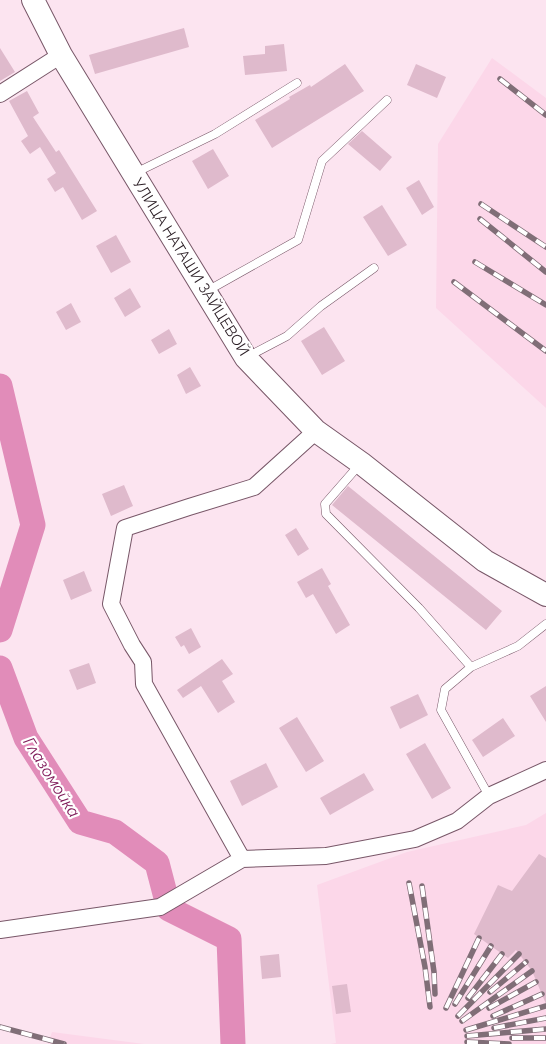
<svg xmlns="http://www.w3.org/2000/svg" width="546" height="1044" font-family="Raleway,sans-serif">
	<style>
		.built { fill: #fcd7e9 }
		.lines { fill: none; stroke-linecap: round; stroke-linejoin: round }
		.river { stroke: #e18cb9; stroke-width: 25 }
		.building { fill: #dfbacc }
		.lane-casing { stroke: #785768; stroke-width: 9 }
		.street-casing { stroke: #785768; stroke-width: 18 }
		.secondary-casing { stroke: #785768; stroke-width: 24 }
		.lane { stroke: #fff; stroke-width: 8 }
		.street { stroke: #fff; stroke-width: 16 }
		.secondary { stroke: #fff; stroke-width: 22 }
		.rail-casing { stroke: #806e77; stroke-width: 5.5 }
		.rail { stroke: #fff; stroke-width: 4; stroke-dasharray: 11; stroke-linecap: butt }
		.labels { text-anchor: middle; stroke-width: 4.5; stroke-linejoin: round; paint-order: stroke }
		.street-label { font-size: 15px; fill: #281b22; stroke: #fff }
		.water-label { font-size: 16px; font-style: italic; fill: #801d5b; stroke: #fff }
	</style>
	<rect width="100%" height="100%" fill="#fce4f0"/>
	<path class="built" d="M492 58 546 98V408L436 308 438 144Z
		M546 813V1044H331L336 1043 317 885 407 852 526 825Z
		M52 1032 144 1044H48Z"/>
	<g class="lines">
		<path class="river" d="M0 386 33 525 0 630
			M0 668 26 738 80 822 115 832 157 863 169 909 229 939 233 1044"/>
	</g>
	<path class="building" d="M184 28 189 47 95 74 89 55Z
		M284 44 287 71 245 75 243 56 265 54V46Z
		M0 48 15 72 0 81Z
		M345 64 364 91 272 148 255 120 290 99 289 97 310 85 311 87Z
		M416 64 446 77 437 98 407 85Z
		M27 91 39 113 33 117 56 152 59 150 97 211 82 220 63 187 55 192 47 179 56 173 40 147 30 154 21 141 28 136 9 101Z
		M362 131 392 157 380 171 348 144Z
		M213 149 229 176 208 189 192 161Z
		M419 180 434 207 422 215 406 188Z
		M382 205 407 245 388 256 363 217Z
		M116 235 131 262 111 273 96 246Z
		M130 288 141 307 125 317 114 298Z
		M71 303 81 322 66 330 56 312Z
		M324 327 345 361 322 375 301 341Z
		M169 329 177 344 159 354 151 340Z
		M190 367 201 386 186 394 177 375Z
		M124 485 133 506 111 516 102 494Z
		M348 486 502 611 486 630 332 505Z
		M296 528 309 549 298 556 285 535Z
		M322 568 331 584 328 586 350 625 336 634 313 594 306 598 297 582Z
		M84 571 92 591 71 600 63 580Z
		M191 628 201 647 189 654 184 645 181 647 175 637Z
		M222 659 233 674 222 681 235 702 218 713 201 686 183 698 177 690Z
		M89 663 96 683 77 690 69 670Z
		M546 686V722L530 696Z
		M418 694 428 715 400 729 390 707Z
		M297 717 324 761 306 772 279 728Z
		M503 718 515 736 483 757 472 740Z
		M425 743 451 788 432 799 406 754Z
		M266 763 278 787 242 806 230 781Z
		M364 773 374 790 330 815 320 798Z
		M539 854 546 858V1004L532 971 516 950 508 958 474 934 498 885 512 891Z
		M279 954 281 977 262 979 260 956Z
		M347 984 351 1012 336 1014 332 986Z"/>
	<g class="lines">
		<defs>
			<path id="lane" d="M135 173 215 134 297 83
				M207 291 298 240 322 161 387 100
				M247 357 287 336 321 306 374 268
				M360 464 325 504 326 514 419 608 471 667 445 689 441 710 489 796
				M471 667 518 646 546 624"/>
			<path id="street" d="M0 94 61 55
				M242 859 144 684 143 662 132 645 111 604 125 528 189 507 254 487 316 431
				M0 930 160 907 242 859 326 856 415 839 457 821 489 796 546 770"/>
			<path id="secondary" d="M33 0 61 55 246 358 316 431 361 463 485 561 546 595"/>
		</defs>
		<use href="#lane" class="lane-casing"/>
		<use href="#street" class="street-casing"/>
		<use href="#secondary" class="secondary-casing"/>
		<use href="#lane" class="lane"/>
		<use href="#street" class="street"/>
		<use href="#secondary" class="secondary"/>
		<defs>
			<path id="rail" d="M500 79 546 115
				M481 204 546 247
				M480 219 546 272
				M475 262 546 305
				M454 282 546 351
				M409 883 425 967 430 1007
				M422 886 434 972 435 994
				M490 992 526 962
				M468 998 502 954
				M455 1004 491 946
				M446 1008 479 938
				M489 1008 536 982
				M458 1016 519 954
				M493 1016 542 994
				M462 1021 532 971
				M0 1027 64 1044
				M494 1028 546 1018
				M466 1030 546 1006
				M467 1036 546 1029
				M512 1038H546
				M467 1042 509 1044"/>
		</defs>
		<use href="#rail" class="rail-casing"/>
		<use href="#rail" class="rail"/>
	</g>
	<g class="labels">
		<g class="street-label">
			<text transform="translate(191 267) rotate(58)" y="5">УЛИЦА НАТАШИ ЗАЙЦЕВОЙ</text>
		</g>
		<g class="water-label">
			<text transform="translate(52 777) rotate(58)" y="6">Глазомойка</text>
		</g>
	</g>
</svg>
